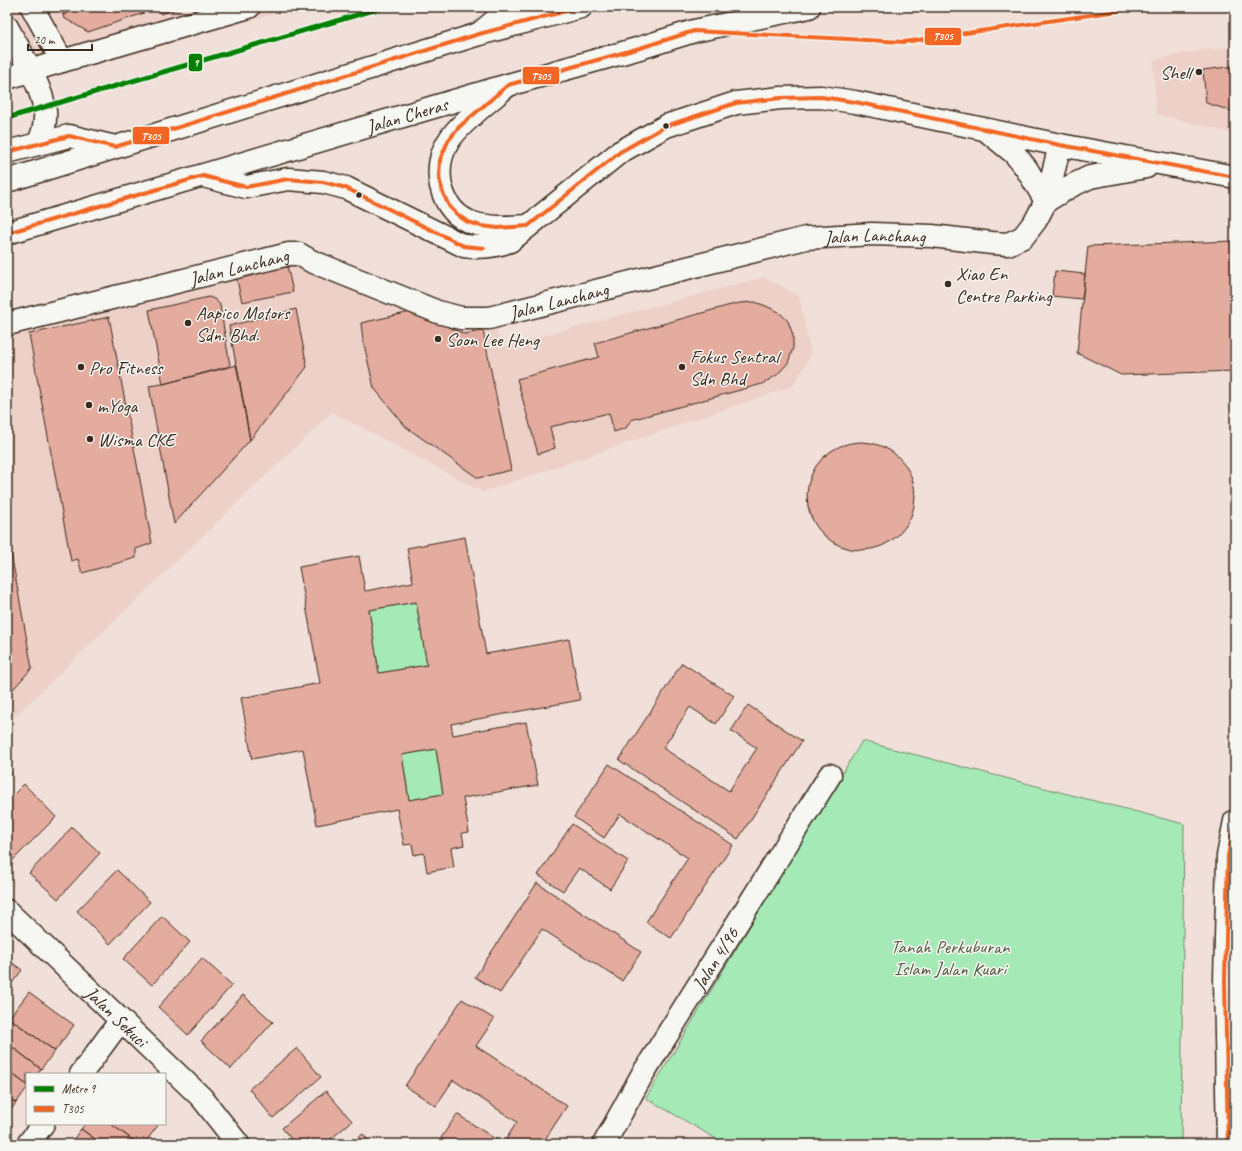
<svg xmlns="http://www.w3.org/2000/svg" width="1242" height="1151" font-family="Caveat,sans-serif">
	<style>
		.built { fill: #edd0c8 }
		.green { fill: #a5eab6; stroke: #708a6a }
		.building { fill: #e4ab9f; stroke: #3b2a1e; fill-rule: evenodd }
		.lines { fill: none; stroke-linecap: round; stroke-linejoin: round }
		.minor-casing { stroke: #3b2a1e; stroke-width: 25 }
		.highway-casing { stroke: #3b2a1e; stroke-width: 25 }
		.minor { stroke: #f6f6f2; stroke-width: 22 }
		.highway { stroke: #f6f6f2; stroke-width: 22 }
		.bus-1-casing { stroke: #f6f6f2; stroke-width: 7 }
		.bus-1 { stroke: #f26522; stroke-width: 4 }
		.metro-1-casing { stroke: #f6f6f2; stroke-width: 8 }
		.metro-1 { stroke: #008000; stroke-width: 5 }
		.poi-dot { fill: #3b2a1e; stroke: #f6f6f2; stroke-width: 1.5 }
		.labels { text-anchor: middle; stroke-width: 3; stroke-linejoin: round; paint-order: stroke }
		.poi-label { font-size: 19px; fill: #3b2a1e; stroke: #f6f6f2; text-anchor: start }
		.street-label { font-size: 19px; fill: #3b2a1e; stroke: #f6f6f2 }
		.park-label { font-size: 19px; fill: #565a44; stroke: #f6f6f2 }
		.line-badge { stroke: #f6f6f2; stroke-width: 1.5 }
		.badge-label { font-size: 11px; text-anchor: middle; font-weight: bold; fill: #fff }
	</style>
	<rect width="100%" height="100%" fill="#f1e0d9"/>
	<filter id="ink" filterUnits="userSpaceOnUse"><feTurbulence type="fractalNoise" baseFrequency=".025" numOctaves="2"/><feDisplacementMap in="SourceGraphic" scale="8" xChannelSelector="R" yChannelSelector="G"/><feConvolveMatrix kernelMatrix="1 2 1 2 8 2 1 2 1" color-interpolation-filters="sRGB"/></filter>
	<g filter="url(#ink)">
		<path class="built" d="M7 7H299L47 79 7 16Z
			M1235 47V134L1156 114 1153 60 1194 51Z
			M298 263 496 325 500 347 764 277 799 296 811 355 793 386 483 492 332 412 7 724V332Z"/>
		<path class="green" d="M416 602 427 665 379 673 369 610Z
			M862 741 1184 824 1181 1144H725L646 1098Z
			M436 749 443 794 409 800 402 755Z"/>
		<path class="building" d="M59 7H79L63 15Z
			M79 7H140L144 13 88 32 64 18 63 15Z
			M157 7H183L161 14Z
			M1235 66V112L1206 103 1203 70Z
			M1235 241V371L1121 375 1077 353 1088 246Z
			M287 265 293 292 242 302 236 276Z
			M1055 271 1085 274 1082 299 1052 296Z
			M209 297 216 300 220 305 230 366 163 384 149 310Z
			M755 302 766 306 779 312 788 321 793 335V348L788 363 777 375 762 384 631 420 626 428 614 432 609 413 550 427 555 448 538 454 517 379 599 357 595 343 727 306 740 303Z
			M296 309 307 367 250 440 229 326Z
			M415 311 464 334 483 331 511 470 478 478 406 427 374 388 363 340 361 323Z
			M109 317 152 543 136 549V558L82 573 78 559 71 561 29 334Z
			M237 365 250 440 174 524 149 386 163 384Z
			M807 496a54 54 0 1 1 108 0a54 54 0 1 1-108 0Z
			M7 531 32 668 7 696Z
			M465 537 486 654 569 639 580 700 451 724 453 735 526 722 538 785 463 798 469 832 462 833 464 845 451 848 454 867 427 872 424 853 414 855 412 844 404 845 397 809 317 825 303 749 252 759 241 698 320 683 299 567 359 556 365 591 413 582 407 548ZM416 602 427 665 379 673 369 610ZM436 749 443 794 409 800 402 755Z
			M682 663 734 696 716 724 690 707 663 748 729 791 757 748 731 731 748 705 802 741 738 839 619 760Z
			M609 764 733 845 671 938 646 922 688 858 620 814 604 838 574 817Z
			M7 769 12 774 7 779Z
			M24 784 56 817 9 864 7 862V801Z
			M572 824 628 861 610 889 579 868 563 891 538 875Z
			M72 827 100 853 58 899 29 873Z
			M117 870 150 902 110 944 77 911Z
			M537 883 641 952 622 981 542 929 500 993 475 977Z
			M162 916 190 942 152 985 123 959Z
			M202 958 232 985 188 1035 158 1007Z
			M7 959 22 970 9 987 7 986Z
			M29 992 74 1025 55 1051 9 1018Z
			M243 995 273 1022 231 1069 201 1041Z
			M462 999 494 1019 476 1046 567 1106 542 1144H451L441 1138 457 1114 503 1144 517 1122 453 1080 436 1106 405 1086Z
			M9 1018 55 1051 41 1069 7 1043V1021Z
			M7 1043 41 1069 37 1074H27V1085L7 1070Z
			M297 1048 321 1077 273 1118 249 1089Z
			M7 1070 27 1085V1088L16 1103 7 1097Z
			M326 1091 352 1121 325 1144H295L282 1128Z
			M7 1097 16 1103 7 1115Z
			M85 1124H111L138 1144H102L81 1129Z
			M111 1124H159L144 1144H138Z
			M81 1129 102 1144H70Z
			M363 1134 371 1144H351Z"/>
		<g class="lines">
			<defs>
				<g id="minor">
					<path d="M32 7 62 61"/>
					<path d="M7 27C20 52 41 83 45 111 46 123 43 134 38 144"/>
					<path d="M479 34 511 7"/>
					<path d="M7 78 62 61 249 7"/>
					<path d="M508 85C492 99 458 124 448 142 440 155 438 171 441 186 452 231 491 228 528 226"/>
					<path d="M987 131 1014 153 1026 168 1046 201"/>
					<path d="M203 176 246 187 288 179 323 182 346 188 464 246C480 248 494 247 510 241L620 152 666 126 736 103 781 98 821 97 855 102 1060 145 1235 177"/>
					<path d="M1046 201 1069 187 1090 177 1146 167"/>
					<path id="s1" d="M7 324 289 254H299L311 261 438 312 461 318H489L806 238 872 234 932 236 992 243 1008 244 1023 237 1036 220 1046 201 1060 145"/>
					<path id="s2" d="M7 911 202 1098 238 1144"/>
					<path d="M81 1074 121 1020"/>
					<path d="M28 1144 43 1124"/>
					<path id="s3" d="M604 1144 642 1075 830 775"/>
					<path d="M1228 1144 1225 980 1228 856 1235 821"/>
				</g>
				<g id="highway">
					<path d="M7 152 69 136 115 147"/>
					<path d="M7 181 479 34 581 7"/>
					<path id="s4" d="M7 233 508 85 640 48 694 31 809 7"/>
				</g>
			</defs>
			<use href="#minor" class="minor-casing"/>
			<use href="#highway" class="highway-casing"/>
			<use href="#minor" class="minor"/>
			<use href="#highway" class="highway"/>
			<defs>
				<path id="bus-1" d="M1145 7 904 42 694 31 640 48 508 85 459 127 448 141 440 160 439 178 443 193 449 206 459 216 468 222 481 226 498 228 528 226 620 152 666 126 736 103 781 98 821 97 855 102 1060 145 1235 177
					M7 152 69 136 115 147 479 34 581 7
					M7 233 203 176 246 187 288 179 323 182 346 188 464 246 484 248
					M1228 1144 1225 980 1228 856 1235 821"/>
			</defs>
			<use href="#bus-1" class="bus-1-casing"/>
			<use href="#bus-1" class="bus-1"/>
			<defs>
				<path id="metro-1" d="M7 118 384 7"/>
			</defs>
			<use href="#metro-1" class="metro-1-casing"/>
			<use href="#metro-1" class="metro-1"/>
		</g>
	</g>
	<g class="poi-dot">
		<circle cx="1199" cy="72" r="4"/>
		<circle cx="666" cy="126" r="3.5"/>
		<circle cx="359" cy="195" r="3.5"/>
		<circle cx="948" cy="284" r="4"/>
		<circle cx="188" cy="323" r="4"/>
		<circle cx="438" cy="339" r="4"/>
		<circle cx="81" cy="367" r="4"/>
		<circle cx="682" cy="367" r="4"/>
		<circle cx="89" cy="405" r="4"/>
		<circle cx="90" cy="439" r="4"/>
	</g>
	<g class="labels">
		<g class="poi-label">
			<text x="1191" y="79" text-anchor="end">Shell</text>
			<text x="956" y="280">Xiao En<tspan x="956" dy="22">Centre Parking</tspan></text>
			<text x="196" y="319">Aapico Motors<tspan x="196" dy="22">Sdn. Bhd.</tspan></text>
			<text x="446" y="346">Soon Lee Heng</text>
			<text x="690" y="363">Fokus Sentral<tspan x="690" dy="22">Sdn Bhd</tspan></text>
			<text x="89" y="374">Pro Fitness</text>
			<text x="97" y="412">mYoga</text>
			<text x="98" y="446">Wisma CKE</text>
		</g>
		<g class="street-label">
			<text dy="7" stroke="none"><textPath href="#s4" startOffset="417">Jalan Cheras</textPath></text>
			<text dy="7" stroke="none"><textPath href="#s1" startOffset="899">Jalan Lanchang</textPath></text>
			<text dy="7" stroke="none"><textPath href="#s1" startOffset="239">Jalan Lanchang</textPath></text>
			<text dy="7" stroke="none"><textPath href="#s1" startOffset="575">Jalan Lanchang</textPath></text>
			<text dy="7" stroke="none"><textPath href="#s3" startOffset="216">Jalan 4/96</textPath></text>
			<text dy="7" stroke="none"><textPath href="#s2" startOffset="152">Jalan Sekuci</textPath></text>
		</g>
		<g class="park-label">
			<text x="950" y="953">Tanah Perkuburan<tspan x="950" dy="22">Islam Jalan Kuari</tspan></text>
		</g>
	</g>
	<g class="line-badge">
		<rect x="924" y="27" width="38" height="19" rx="4" fill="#f26522"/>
		<rect x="188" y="53" width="15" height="19" rx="4" fill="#008000"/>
		<rect x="522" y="66" width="38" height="19" rx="4" fill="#f26522"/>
		<rect x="132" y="126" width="38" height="19" rx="4" fill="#f26522"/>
	</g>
	<g class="badge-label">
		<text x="943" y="40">T305</text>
		<text x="196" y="66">9</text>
		<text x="541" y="80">T305</text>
		<text x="151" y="140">T305</text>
	</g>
	<rect width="1242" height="1151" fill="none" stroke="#f6f6f2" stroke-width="24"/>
	<rect x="12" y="12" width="1218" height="1127" fill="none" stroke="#3b2a1e" stroke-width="1.5" filter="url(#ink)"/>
	<rect x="26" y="1073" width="140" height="52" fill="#f6f6f2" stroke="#aba49d"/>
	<rect x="34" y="1086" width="20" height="6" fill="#008000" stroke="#aba49d"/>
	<text x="62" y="1093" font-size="12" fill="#3b2a1e">Metro 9</text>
	<rect x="34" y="1106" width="20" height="6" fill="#f26522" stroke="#aba49d"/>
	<text x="62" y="1113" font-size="12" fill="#3b2a1e">T305</text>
	<path d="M28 44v6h64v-6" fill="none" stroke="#3b2a1e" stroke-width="2"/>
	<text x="34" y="44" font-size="12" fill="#3b2a1e" stroke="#f6f6f2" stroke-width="3" paint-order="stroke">20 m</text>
</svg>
